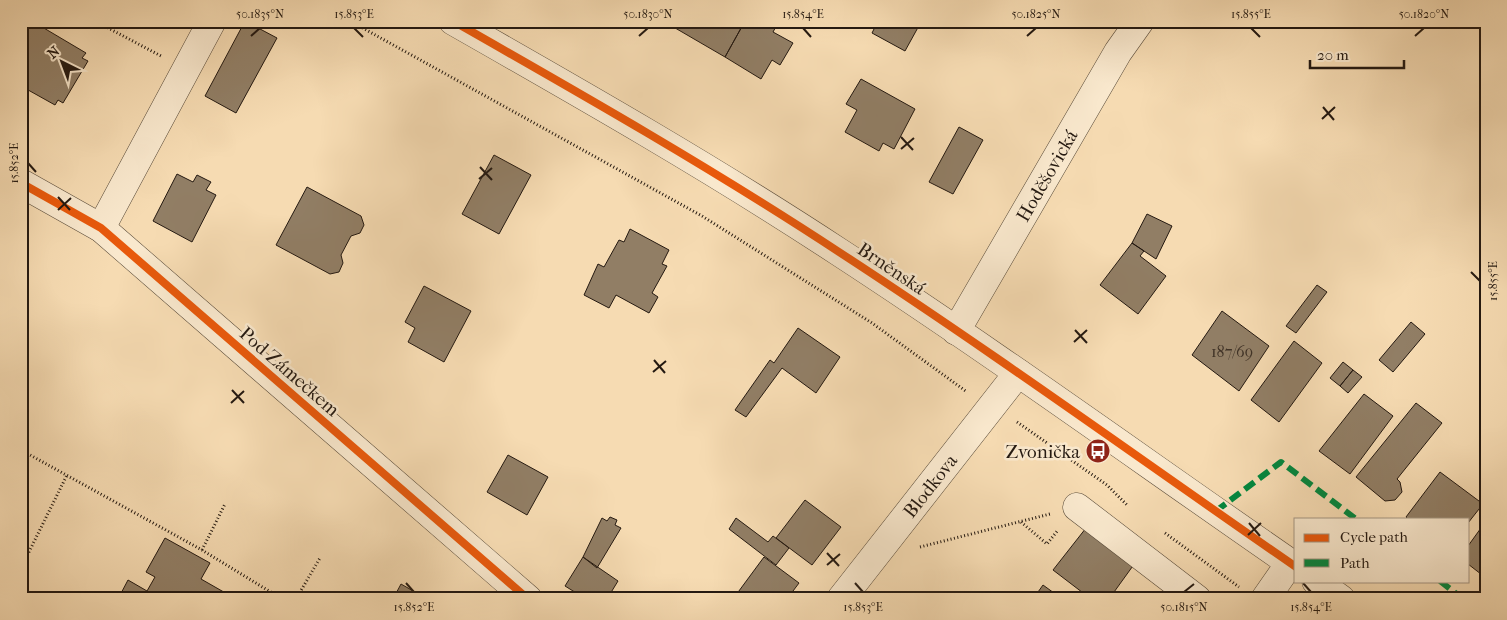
<svg xmlns="http://www.w3.org/2000/svg" width="1507" height="620" font-family="'IM FELL French Canon',serif">
	<style>
		.building { fill: #917e65; stroke: #241911 }
		.lines { fill: none; stroke-linecap: round; stroke-linejoin: round }
		.minor-casing { stroke: #584a39; stroke-width: 29 }
		.path { stroke: #241911; stroke-width: 3; stroke-dasharray: 1 2.5; stroke-linecap: butt }
		.minor { stroke: #f9e8cd; stroke-width: 28 }
		.quiet { stroke: #00873e; stroke-width: 6; stroke-dasharray: 12 6; stroke-linecap: butt }
		.cycleway-casing { stroke: #f9e8cd; stroke-width: 11 }
		.cycleway { stroke: #e8590c; stroke-width: 8 }
		.ticks { fill: none; stroke: #241911; stroke-width: 2 }
		.labels { text-anchor: middle; stroke-width: 5; stroke-linejoin: round; paint-order: stroke }
		.number-label { font-size: 16px; fill: #3f3226 }
		.street-label { font-size: 19px; fill: #241911; stroke: #f9e8cd }
		.poi-label { font-size: 19px; fill: #241911; stroke: #f9e8cd; text-anchor: end }
		.neatline { fill: none; stroke: #241911; stroke-width: 2 }
		.ticks-label { font-size: 12px; text-anchor: middle; fill: #241911 }
	</style>
	<rect width="100%" height="100%" fill="#f6dbb2"/>
	<filter id="stains"><feTurbulence type="fractalNoise" baseFrequency=".004" numOctaves="4"/><feColorMatrix values="0 0 0 0 .2 0 0 0 0 .09 0 0 0 0 .02 0 0 0 .5 -.17"/></filter>
	<radialGradient id="worn" r=".72"><stop offset=".6" stop-color="#630" stop-opacity="0"/><stop offset="1" stop-color="#630" stop-opacity=".3"/></radialGradient>
	<path class="building" d="M23 21H32L86 53 82 58 88 61 63 103 58 100 55 105 21 86Z
		M245 21 277 38 236 113 205 96Z
		M672 21H745L725 57 670 25Z
		M745 21H779L773 32 793 43 780 65 772 60 761 79 725 57Z
		M878 21H920L921 22 905 51 872 33Z
		M861 79 915 109 894 149 883 143 879 151 845 132 857 110 846 104Z
		M959 127 983 140 953 194 929 182Z
		M494 155 531 175 499 234 462 214Z
		M177 174 193 182 197 175 211 182 206 190 216 195 192 242 153 221Z
		M307 187 361 216 364 225 360 233 351 236 341 255 343 263 339 272 330 274 276 245Z
		M1147 214 1172 226 1156 259 1132 243Z
		M630 229 669 250 662 264 667 266 652 293 658 297 649 313 616 295 609 308 584 295 598 264 604 267 619 240 624 242Z
		M1132 243 1144 251 1140 256 1166 276 1138 314 1100 285Z
		M1317 285 1327 292 1296 333 1286 326Z
		M424 286 471 311 444 362 408 342 415 328 405 322Z
		M1222 311 1269 346 1239 391 1192 355Z
		M1411 322 1425 334 1393 372 1379 360Z
		M798 328 840 357 816 393 782 368 746 417 735 410 770 360 774 363Z
		M1294 341 1322 363 1279 422 1251 400Z
		M1343 362 1353 370 1340 386 1330 378Z
		M1353 370 1362 377 1348 393 1340 386Z
		M1364 394 1393 416 1350 474 1319 451Z
		M1416 403 1442 423 1397 479 1400 482 1402 492 1395 500 1385 501 1356 477Z
		M508 455 548 477 527 515 487 492Z
		M1440 472 1483 504 1468 523V519H1408L1406 517Z
		M805 500 841 527 812 565 776 538Z
		M610 517 617 520 615 525 621 528 597 568 583 557 602 518 607 521Z
		M736 518 768 542 773 536 789 548 776 565 729 529Z
		M1486 521V578L1468 564V546Z
		M1086 528 1135 563 1109 599H1091L1053 570Z
		M165 538 210 563 201 579 236 599H118L128 580 147 591 155 577 146 572Z
		M583 557 618 581 607 599H586L565 586Z
		M764 557 799 583 787 599H733Z
		M401 584 427 599H393Z
		M1043 585 1054 593 1050 599H1033Z"/>
	<g class="lines">
		<defs>
			<g id="minor">
				<path d="M453 21C583 95 713 169 839 252 994 353 1144 462 1296 567"/>
				<path d="M21 183 101 228 528 599"/>
				<path d="M101 228 212 21"/>
				<path id="s1" d="M956 331 1118 52 1140 21"/>
				<path d="M1077 507 1197 599"/>
				<path d="M1316 581 1341 599"/>
				<path id="s2" d="M841 599 1018 373"/>
				<path d="M1265 599 1290 563"/>
			</g>
		</defs>
		<use href="#minor" class="minor-casing"/>
		<path class="path" d="M95 21 161 56
			M350 21 702 216 872 323 967 392
			M1017 422 1107 485 1128 506
			M21 450 202 550 282 599
			M1021 522 1047 544 1058 530
			M1165 533 1239 587
			M920 547 1050 514
			M202 550 225 504
			M21 568 67 475
			M296 599 320 558"/>
		<use href="#minor" class="minor"/>
		<path class="quiet" d="M1216 511 1281 462 1356 519
			M1440 581 1463 599"/>
		<defs>
			<path id="cycleway" d="M453 21C583 95 713 169 839 252 994 353 1144 462 1296 567
				M21 183 101 228 528 599"/>
		</defs>
		<use href="#cycleway" class="cycleway-casing"/>
		<use href="#cycleway" class="cycleway"/>
	</g>
	<path class="ticks" d="M354 28 363 37M803 28 811 37M1251 28 1260 37M251 36 260 28M639 36 648 28M1027 36 1036 28M1415 36 1424 28M1323 107 1334 120M1322 119 1335 107M901 137 913 150M901 149 914 138M28 163 36 172M480 167 492 180M479 179 492 168M58 197 70 210M58 210 71 198M1471 272 1480 281M1075 330 1087 343M1074 342 1087 330M654 360 665 373M653 372 666 361M232 390 244 403M231 403 244 391M1249 523 1260 536M1248 535 1261 523M827 553 839 566M827 565 840 554M406 583 414 592M855 583 863 592M1303 583 1311 592M1184 592 1194 584"/>
	<defs>
		<symbol id="bus-disc" viewBox="-11 -11 22 22"><circle r="9.5" fill="#8f2418" stroke="#f9e8cd"/><path d="M-5-6H5V4H4V6H2V4H-2V6H-4V4H-5ZM-3.5-4V0h7V-4ZM-3.5 1.2v1.5H-2V1.2ZM2 1.2v1.5H3.5V1.2Z" fill="#fff"/></symbol>
	</defs>
	<g fill-rule="evenodd">
		<use href="#bus-disc" x="1084" y="437" width="28" height="28"/>
	</g>
	<g class="labels">
		<g class="number-label">
			<text x="1232" y="357">187/69</text>
		</g>
		<g class="street-label">
			<text dy="7" stroke="none"><textPath href="#s1" startOffset="180">Hoděšovická</textPath></text>
			<text transform="translate(892 268) rotate(34)" y="7">Brněnská</text>
			<text transform="translate(290 371) rotate(41)" y="7">Pod Zámečkem</text>
			<text dy="7" stroke="none"><textPath href="#s2" startOffset="144">Blodkova</textPath></text>
		</g>
		<g class="poi-label">
			<text x="1080" y="458">Zvonička</text>
		</g>
	</g>
	<rect width="1507" height="620" fill="none" stroke="#f6dbb2" stroke-width="55"/>
	<rect x="1294" y="518" width="175" height="65" fill="#f9e8cd" stroke="#a49582"/>
	<rect x="1304" y="534" width="25" height="8" fill="#e8590c" stroke="#a49582"/>
	<text x="1340" y="542" font-size="15" fill="#241911">Cycle path</text>
	<rect x="1304" y="559" width="25" height="8" fill="#00873e" stroke="#a49582"/>
	<text x="1340" y="568" font-size="15" fill="#241911">Path</text>
	<g transform="translate(62 62) rotate(318)" stroke="#f9e8cd" stroke-width="4" paint-order="stroke">
	<path d="M0-4L9 19L0 12L-9 19Z" fill="#241911"/>
	<text y="-8" font-size="14" font-weight="bold" text-anchor="middle" fill="#241911">N</text>
	</g>
	<path d="M1310 60v8h94v-8" fill="none" stroke="#241911" stroke-width="2.5"/>
	<text x="1317" y="60" font-size="15" fill="#241911" stroke="#f9e8cd" stroke-width="4" paint-order="stroke">20 m</text>
	<rect x="28" y="28" width="1452" height="564" class="neatline"/>
	<g class="ticks-label">
		<text x="260" y="18">50.1835°N</text>
		<text x="354" y="18">15.853°E</text>
		<text x="648" y="18">50.1830°N</text>
		<text x="803" y="18">15.854°E</text>
		<text x="1036" y="18">50.1825°N</text>
		<text x="1251" y="18">15.855°E</text>
		<text x="1424" y="18">50.1820°N</text>
		<text transform="translate(14 163) rotate(-90)" y="4">15.852°E</text>
		<text transform="translate(1493 281) rotate(-90)" y="4">15.855°E</text>
		<text x="414" y="611">15.852°E</text>
		<text x="863" y="611">15.853°E</text>
		<text x="1184" y="611">50.1815°N</text>
		<text x="1311" y="611">15.854°E</text>
	</g>
	<rect width="100%" height="100%" filter="url(#stains)"/>
	<rect width="100%" height="100%" fill="url(#worn)"/>
</svg>
